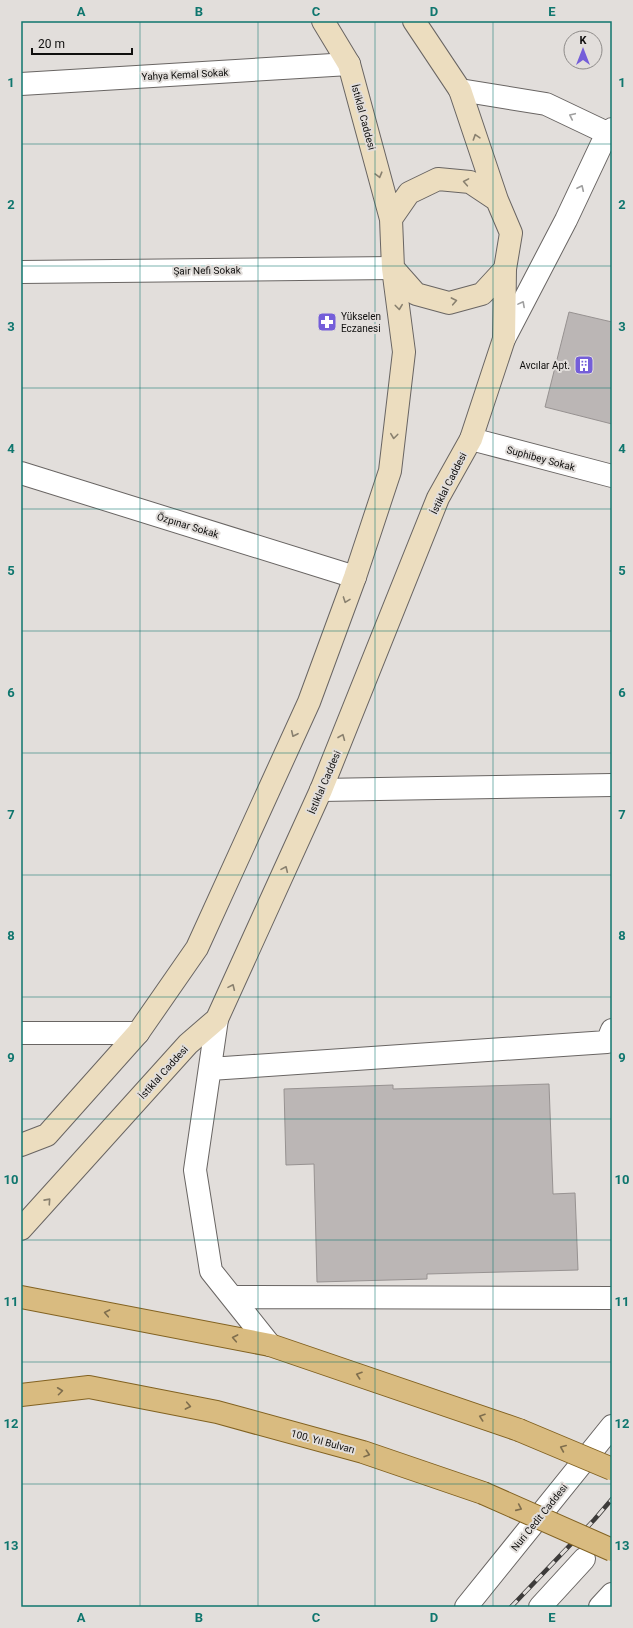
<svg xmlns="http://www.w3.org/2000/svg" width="633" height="1628" font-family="Roboto,sans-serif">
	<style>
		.building { fill: #bbb6b5; stroke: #979291 }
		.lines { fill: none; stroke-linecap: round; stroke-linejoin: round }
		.minor-casing { stroke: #696563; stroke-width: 24 }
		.tertiary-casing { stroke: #696563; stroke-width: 24 }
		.secondary-casing { stroke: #696563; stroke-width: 24 }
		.primary-casing { stroke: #826221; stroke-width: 24 }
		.minor { stroke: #fff; stroke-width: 22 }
		.tertiary { stroke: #fff; stroke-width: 22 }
		.secondary { stroke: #ecddbf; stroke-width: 22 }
		.primary { stroke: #d9bb80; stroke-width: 22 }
		.rail-casing { stroke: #3d3b3a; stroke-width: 4.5 }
		.rail { stroke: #e2dedb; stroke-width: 3; stroke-dasharray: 9; stroke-linecap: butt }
		.primary-bridge-casing { stroke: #826221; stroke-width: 24; stroke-linecap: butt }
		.primary-bridge { stroke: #d9bb80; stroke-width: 22 }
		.oneway { stroke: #9f9f9f }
		.oneway2 { stroke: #89806f }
		.oneway3 { stroke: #7f6e4d }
		.grid { fill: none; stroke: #0f766e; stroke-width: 1; stroke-opacity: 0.55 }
		.labels { text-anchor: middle; stroke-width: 4; stroke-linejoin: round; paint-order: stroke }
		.street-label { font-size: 10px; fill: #100f0e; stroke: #e2dedb }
		.poi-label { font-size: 10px; fill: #100f0e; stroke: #e2dedb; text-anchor: start }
		.neatline { fill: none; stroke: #0f766e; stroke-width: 1.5 }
		.grid-label { font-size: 13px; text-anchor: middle; font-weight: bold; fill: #0f766e }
	</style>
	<rect width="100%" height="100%" fill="#e2dedb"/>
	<path class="building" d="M569 312 612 322V424L545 407Z
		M549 1084 553 1194 575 1193 578 1270 427 1274V1279L317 1282 314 1164 286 1165 284 1089 393 1085V1089Z"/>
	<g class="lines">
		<defs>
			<path id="minor" d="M21 84 349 64
				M460 90 546 104 607 133
				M21 272 393 268
				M504 339 566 220 607 133 612 129
				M471 439 612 476
				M21 473 355 577
				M321 790 612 785
				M217 1019 195 1170 211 1271 270 1345
				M21 1033H138
				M210 1069 607 1042 612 1030
				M232 1297 612 1298
				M600 1607 612 1594"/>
			<path id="tertiary" d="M466 1607 612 1426
				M540 1607 584 1559"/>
			<path id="secondary" d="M323 21 349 64 391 219
				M414 21 460 90 497 200
				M21 1145 47 1135 138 1033 197 948 309 702 355 577 390 471 404 352 393 268
				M21 1229 188 1044 217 1019 321 790 438 498 471 439 504 339 505 269 511 233 497 200 470 182 438 179 409 193 391 219 393 268 416 294 449 303 482 294 505 269"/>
			<path id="primary" d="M21 1297 270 1345 519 1430
				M21 1395 89 1387 217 1412 363 1452 483 1493"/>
		</defs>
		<use href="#minor" class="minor-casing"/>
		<use href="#tertiary" class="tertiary-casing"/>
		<use href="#secondary" class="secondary-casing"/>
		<use href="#primary" class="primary-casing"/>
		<use href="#minor" class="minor"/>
		<use href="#tertiary" class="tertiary"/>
		<use href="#secondary" class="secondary"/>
		<use href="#primary" class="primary"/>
		<defs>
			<path id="rail" d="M511 1607 594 1520 612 1499"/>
		</defs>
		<use href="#rail" class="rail-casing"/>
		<use href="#rail" class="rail"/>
		<defs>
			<path id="primary-bridge" d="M519 1430 612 1469
				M483 1493 612 1550"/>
		</defs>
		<use href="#primary-bridge" class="primary-bridge-casing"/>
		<use href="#primary-bridge" class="primary-bridge"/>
	</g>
	<defs><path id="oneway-chevron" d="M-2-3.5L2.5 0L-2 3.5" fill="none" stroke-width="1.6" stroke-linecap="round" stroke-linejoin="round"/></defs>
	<g class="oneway">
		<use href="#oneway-chevron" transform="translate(572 116) rotate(-155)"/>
		<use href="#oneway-chevron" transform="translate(581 188) rotate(-65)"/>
		<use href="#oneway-chevron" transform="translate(522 304) rotate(-62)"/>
	</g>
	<g class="oneway2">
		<use href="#oneway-chevron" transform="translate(476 137) rotate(-108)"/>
		<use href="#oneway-chevron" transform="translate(379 175) rotate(75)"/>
		<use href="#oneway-chevron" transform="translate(466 182) rotate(-170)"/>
		<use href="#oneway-chevron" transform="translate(454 301) rotate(-11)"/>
		<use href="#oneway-chevron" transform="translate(399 307) rotate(83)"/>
		<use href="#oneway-chevron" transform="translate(394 436) rotate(97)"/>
		<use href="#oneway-chevron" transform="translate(346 600) rotate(110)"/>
		<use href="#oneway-chevron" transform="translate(294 734) rotate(115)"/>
		<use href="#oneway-chevron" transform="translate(342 737) rotate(-68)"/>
		<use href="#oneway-chevron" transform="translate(285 869) rotate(-66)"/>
		<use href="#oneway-chevron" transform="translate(232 987) rotate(-66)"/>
		<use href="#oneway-chevron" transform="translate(48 1201) rotate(-48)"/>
	</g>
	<g class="oneway3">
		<use href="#oneway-chevron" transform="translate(107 1313) rotate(-169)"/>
		<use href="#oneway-chevron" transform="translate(235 1338) rotate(-169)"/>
		<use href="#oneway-chevron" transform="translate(359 1375) rotate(-161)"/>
		<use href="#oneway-chevron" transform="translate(60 1391) rotate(-7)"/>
		<use href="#oneway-chevron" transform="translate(188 1406) rotate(11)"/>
		<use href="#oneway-chevron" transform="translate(482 1417) rotate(-161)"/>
		<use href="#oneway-chevron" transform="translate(563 1448) rotate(-157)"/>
		<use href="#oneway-chevron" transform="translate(367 1454) rotate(18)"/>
		<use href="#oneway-chevron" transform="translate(519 1508) rotate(24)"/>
	</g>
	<path class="grid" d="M140 21V1607M258 21V1607M375 21V1607M493 21V1607M21 144H612M21 266H612M21 388H612M21 509H612M21 631H612M21 753H612M21 875H612M21 997H612M21 1119H612M21 1240H612M21 1362H612M21 1484H612"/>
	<defs>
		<symbol id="pharmacy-square" viewBox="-11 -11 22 22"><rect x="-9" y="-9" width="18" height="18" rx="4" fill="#745ed9" stroke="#e2dedb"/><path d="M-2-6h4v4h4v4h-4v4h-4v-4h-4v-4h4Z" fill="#fff"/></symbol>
		<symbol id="building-square" viewBox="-11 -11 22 22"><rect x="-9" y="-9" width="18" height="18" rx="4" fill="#745ed9" stroke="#e2dedb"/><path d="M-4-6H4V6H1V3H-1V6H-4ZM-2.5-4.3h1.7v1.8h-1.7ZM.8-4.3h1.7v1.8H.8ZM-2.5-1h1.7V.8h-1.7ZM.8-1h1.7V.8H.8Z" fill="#fff"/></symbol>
	</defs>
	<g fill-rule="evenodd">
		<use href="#pharmacy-square" x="316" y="311" width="22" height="22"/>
		<use href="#building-square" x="573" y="354" width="22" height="22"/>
	</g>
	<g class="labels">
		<g class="street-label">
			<text transform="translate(185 74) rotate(-3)" y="4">Yahya Kemal Sokak</text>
			<text transform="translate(364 117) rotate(75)" y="4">İstiklal Caddesi</text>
			<text transform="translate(207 270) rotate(-1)" y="4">Şair Nefi Sokak</text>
			<text transform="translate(541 458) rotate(15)" y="4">Suphibey Sokak</text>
			<text transform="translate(448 483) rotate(-63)" y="4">İstiklal Caddesi</text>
			<text transform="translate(188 525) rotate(17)" y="4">Özpınar Sokak</text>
			<text transform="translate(324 782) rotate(-67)" y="4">İstiklal Caddesi</text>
			<text transform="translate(163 1072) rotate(-48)" y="4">İstiklal Caddesi</text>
			<text transform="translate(323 1441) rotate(15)" y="4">100. Yıl Bulvarı</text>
			<text transform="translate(539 1517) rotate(-51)" y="4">Nuri Cedit Caddesi</text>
		</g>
		<g class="poi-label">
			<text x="341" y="320">Yükselen<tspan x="341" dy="12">Eczanesi</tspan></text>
			<text x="570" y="369" text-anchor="end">Avcılar Apt.</text>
		</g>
	</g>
	<rect width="633" height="1628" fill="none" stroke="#e2dedb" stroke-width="44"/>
	<g transform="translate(583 50)"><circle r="19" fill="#e2dedb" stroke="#8e8b89"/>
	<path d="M0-3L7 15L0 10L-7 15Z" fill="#745ed9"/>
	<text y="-6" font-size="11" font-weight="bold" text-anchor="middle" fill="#100f0e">K</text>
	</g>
	<path d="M32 48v6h100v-6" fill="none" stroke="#100f0e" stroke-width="2"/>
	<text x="38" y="48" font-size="12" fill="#100f0e" stroke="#e2dedb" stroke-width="3" paint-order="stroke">20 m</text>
	<rect x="22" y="22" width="589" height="1584" class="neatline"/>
	<g class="grid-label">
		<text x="81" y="16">A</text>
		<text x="199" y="16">B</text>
		<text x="316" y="16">C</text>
		<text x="434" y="16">D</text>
		<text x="552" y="16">E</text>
		<text x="11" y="87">1</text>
		<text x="622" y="87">1</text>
		<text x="11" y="209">2</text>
		<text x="622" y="209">2</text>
		<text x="11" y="331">3</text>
		<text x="622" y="331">3</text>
		<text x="11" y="453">4</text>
		<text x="622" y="453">4</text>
		<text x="11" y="575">5</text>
		<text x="622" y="575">5</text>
		<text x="11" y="697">6</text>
		<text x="622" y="697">6</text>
		<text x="11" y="819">7</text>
		<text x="622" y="819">7</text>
		<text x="11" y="940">8</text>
		<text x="622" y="940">8</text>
		<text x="11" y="1062">9</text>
		<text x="622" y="1062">9</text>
		<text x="11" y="1184">10</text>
		<text x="622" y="1184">10</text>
		<text x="11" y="1306">11</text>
		<text x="622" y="1306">11</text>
		<text x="11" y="1428">12</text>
		<text x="622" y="1428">12</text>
		<text x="11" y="1550">13</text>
		<text x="622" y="1550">13</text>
		<text x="81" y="1622">A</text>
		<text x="199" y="1622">B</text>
		<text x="316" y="1622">C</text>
		<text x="434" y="1622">D</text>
		<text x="552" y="1622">E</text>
	</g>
</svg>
